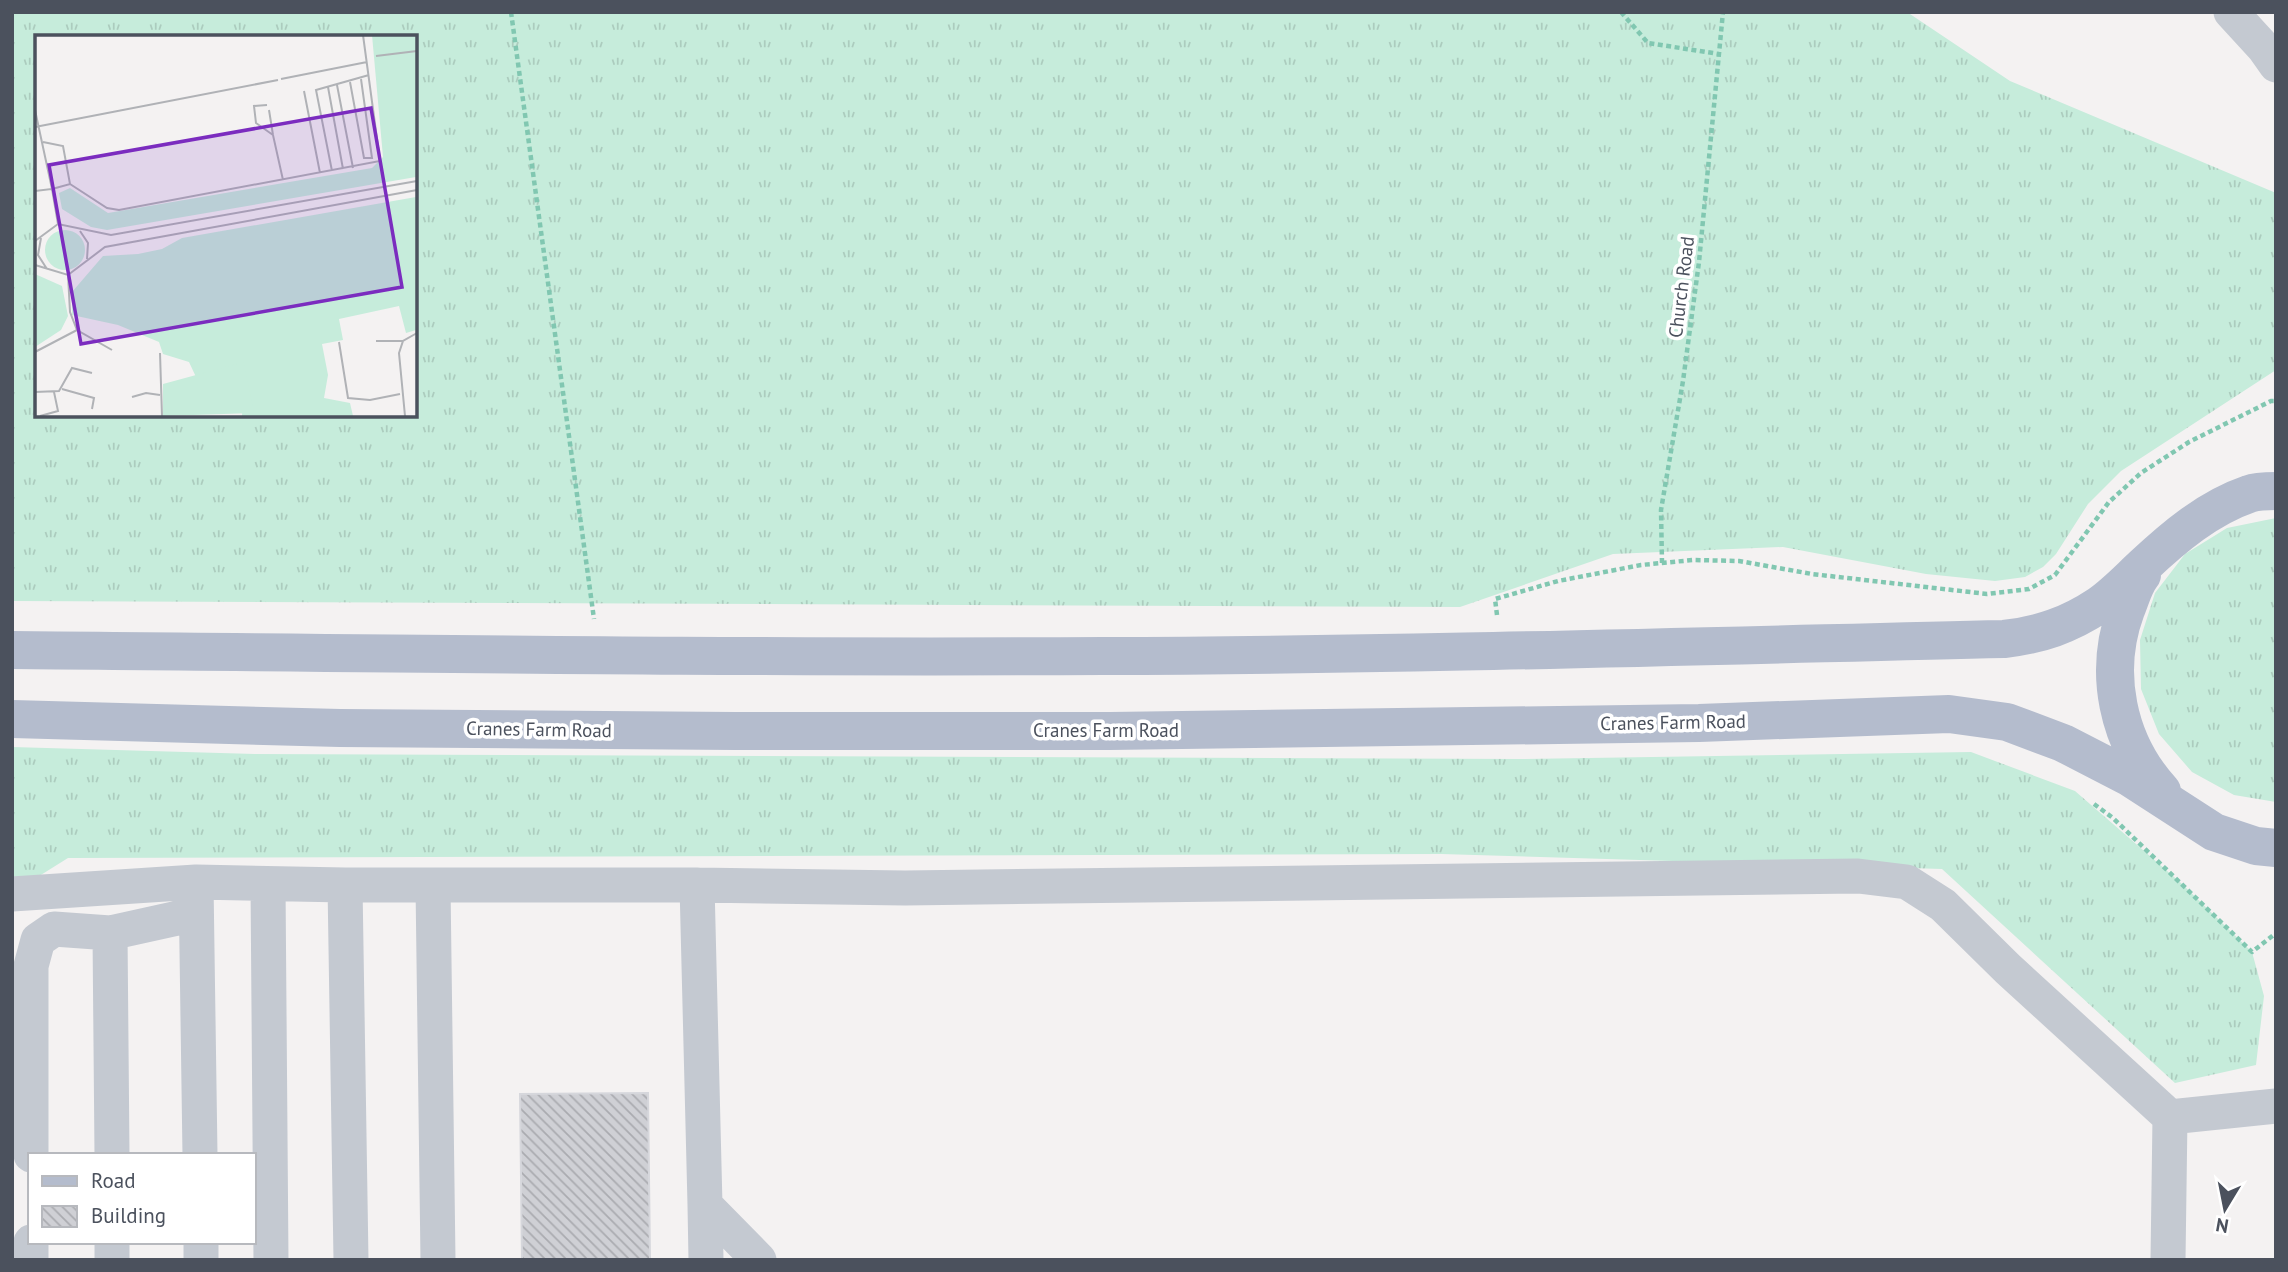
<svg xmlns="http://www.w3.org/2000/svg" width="2288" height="1272" font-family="'PT Sans',sans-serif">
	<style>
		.grass { fill: url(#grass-tufts); fill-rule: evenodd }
		.building { fill: url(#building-back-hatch); stroke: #d6d7dc; stroke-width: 2 }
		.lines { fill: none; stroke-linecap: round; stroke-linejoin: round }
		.path { stroke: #81c7b1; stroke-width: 4.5; stroke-dasharray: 5 3.5; stroke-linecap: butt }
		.minor { stroke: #c4c9d1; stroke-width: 35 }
		.major { stroke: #b4bccd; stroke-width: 38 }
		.labels { text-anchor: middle; stroke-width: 7; stroke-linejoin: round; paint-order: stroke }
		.street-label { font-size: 19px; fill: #4b515d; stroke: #fff }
		.inset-road { fill: none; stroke: #b0b2b6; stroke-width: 2 }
		.view { fill: #7b2cbf; fill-opacity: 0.15; stroke: #7b2cbf; stroke-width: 3.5 }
		.inset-edge { fill: none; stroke: #4b515d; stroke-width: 3.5 }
	</style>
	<defs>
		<pattern id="grass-tufts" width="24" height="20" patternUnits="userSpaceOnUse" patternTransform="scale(1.75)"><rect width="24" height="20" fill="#c6ecdb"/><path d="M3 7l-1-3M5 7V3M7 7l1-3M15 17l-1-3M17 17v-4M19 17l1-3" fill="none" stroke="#acccbe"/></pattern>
		<pattern id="building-back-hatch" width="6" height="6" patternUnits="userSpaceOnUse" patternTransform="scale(1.75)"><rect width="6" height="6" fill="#cfd0d5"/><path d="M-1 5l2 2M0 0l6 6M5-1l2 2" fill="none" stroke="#aaabb0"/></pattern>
	</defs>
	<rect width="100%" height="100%" fill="#f4f2f2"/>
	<path class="grass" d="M12 12H1907L2010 81 2276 193V370L2121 471 2088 504 2056 554 2043 567 2025 577 1995 581 1926 574 1783 547 1613 554 1460 607 12 601ZM37 37H415V415H37Z
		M2276 518V802L2234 795 2192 772 2159 734 2141 689 2140 640 2155 593 2185 554 2227 528Z
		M12 747 255 754 1520 759 1971 752 2075 791 2181 883 2252 952 2264 996 2256 1065 2175 1083 1942 869 1441 854 68 858 12 893Z"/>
	<path class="building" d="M648 1093 650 1260H522L520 1094Z"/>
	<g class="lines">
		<path class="path" d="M511 12 594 619
			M1621 12 1648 43 1719 54
			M1662 563 1661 510 1683 381 1699 262 1723 12
			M1497 615 1495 599 1558 581 1641 565 1693 560 1739 561 1812 574 1987 594 2029 589 2055 575 2109 502 2141 473 2189 442 2271 401H2276
			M2094 804 2113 818 2252 952 2276 933"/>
		<path class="minor" d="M2231 12 2264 48 2276 65
			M196 882 200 1155
			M268 884 271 1260
			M345 885 351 1260
			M433 885 438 1260
			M697 885 705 1205 759 1260
			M12 894 196 882 345 885H697L905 888 1858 876 1907 882 1943 905 2008 969 2170 1117 2276 1106
			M110 933 196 914
			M31 1155V966L38 940 54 929 110 933 112 1155
			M705 1205 706 1260
			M31 1242V1260
			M112 1242V1260
			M201 1242V1260
			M2168 1260 2170 1117"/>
		<path class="major" d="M2142 575C2134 585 2131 598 2126 610 2103 672 2117 742 2162 791
			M12 650C376 653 740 658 1103 656 1404 655 1704 646 2004 639 2040 635 2069 625 2099 605 2115 594 2129 579 2143 566 2174 537 2208 508 2249 494 2257 491 2267 491 2276 491
			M12 719 340 728 735 731H1110L1699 723 1949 714 2007 722 2063 743 2129 777 2214 832 2256 846 2276 848"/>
	</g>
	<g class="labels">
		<g class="street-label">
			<text transform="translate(1681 287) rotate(-83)" y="7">Church Road</text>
			<text transform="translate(1673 722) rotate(-1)" y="7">Cranes Farm Road</text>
			<text transform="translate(539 729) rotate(1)" y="7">Cranes Farm Road</text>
			<text x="1106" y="737">Cranes Farm Road</text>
		</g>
	</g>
	<g transform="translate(35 35)">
		<rect width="382" height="382" fill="#f4f2f2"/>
		<path d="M337 0H381V142L72 195 56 192 27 174 24 158 35 153 73 178 337 133 348 122ZM381 162V295L371 298 364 271 304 284 308 305 287 309 293 340 289 363 315 368 318 381H207L209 328 161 342 154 327 128 319 124 307 83 290 37 280V257L68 221 103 219 127 214 147 203ZM10 215a20 20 0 1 1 40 0a20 20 0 1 1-40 0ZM0 239 27 251 33 281 26 295 0 312Z" fill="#c6ecdb"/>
		<path d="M209 327 219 378 128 381V349Z" fill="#c6ecdb"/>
		<path class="inset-road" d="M341 21 382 16M246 44 332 27M315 47 329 123H337L326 44M302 50 318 133M293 52 308 134M269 56 285 138M232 70 219 71 221 88 238 100 248 145M0 75 17 154 0 156M234 75 238 100M0 92 243 45M8 107 28 111 35 149M297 136 281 55 334 40M23 189 17 154 35 149 72 173 84 175 345 126 328 0M45 196 53 208 52 224M6 203 3 220 12 234M0 206 23 189 76 200 382 146M0 230 33 240 70 212 382 155M33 240 35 277 42 295 77 315M341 306H368M304 307 313 363 335 365 365 359M0 317 42 295M125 318 127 381M27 354 59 363 57 374M0 357 24 356 37 333 57 338M97 362 111 358 125 360M5 381 23 376 19 357M370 381 364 318 368 306 382 298"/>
		<path class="view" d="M336 73 367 252 46 309 14 130Z"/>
		<rect width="382" height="382" class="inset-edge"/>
	</g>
	<rect width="2288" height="1272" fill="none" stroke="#4b515d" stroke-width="28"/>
	<rect x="28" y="1153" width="228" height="91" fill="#ffffff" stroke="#b7b9be" stroke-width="2"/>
	<rect x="42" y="1176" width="35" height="10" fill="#b4bccd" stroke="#b7b9be" stroke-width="2"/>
	<text x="91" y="1188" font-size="21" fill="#4b515d">Road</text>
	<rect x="42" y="1206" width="35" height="21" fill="url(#building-back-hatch)" stroke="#b7b9be" stroke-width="2"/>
	<text x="91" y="1223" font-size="21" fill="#4b515d">Building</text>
	<g transform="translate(2225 1209) rotate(190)" stroke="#ffffff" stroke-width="5" paint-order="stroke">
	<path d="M0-5L12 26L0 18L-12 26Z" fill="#4b515d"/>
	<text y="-10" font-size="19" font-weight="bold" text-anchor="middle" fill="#4b515d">N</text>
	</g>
</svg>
